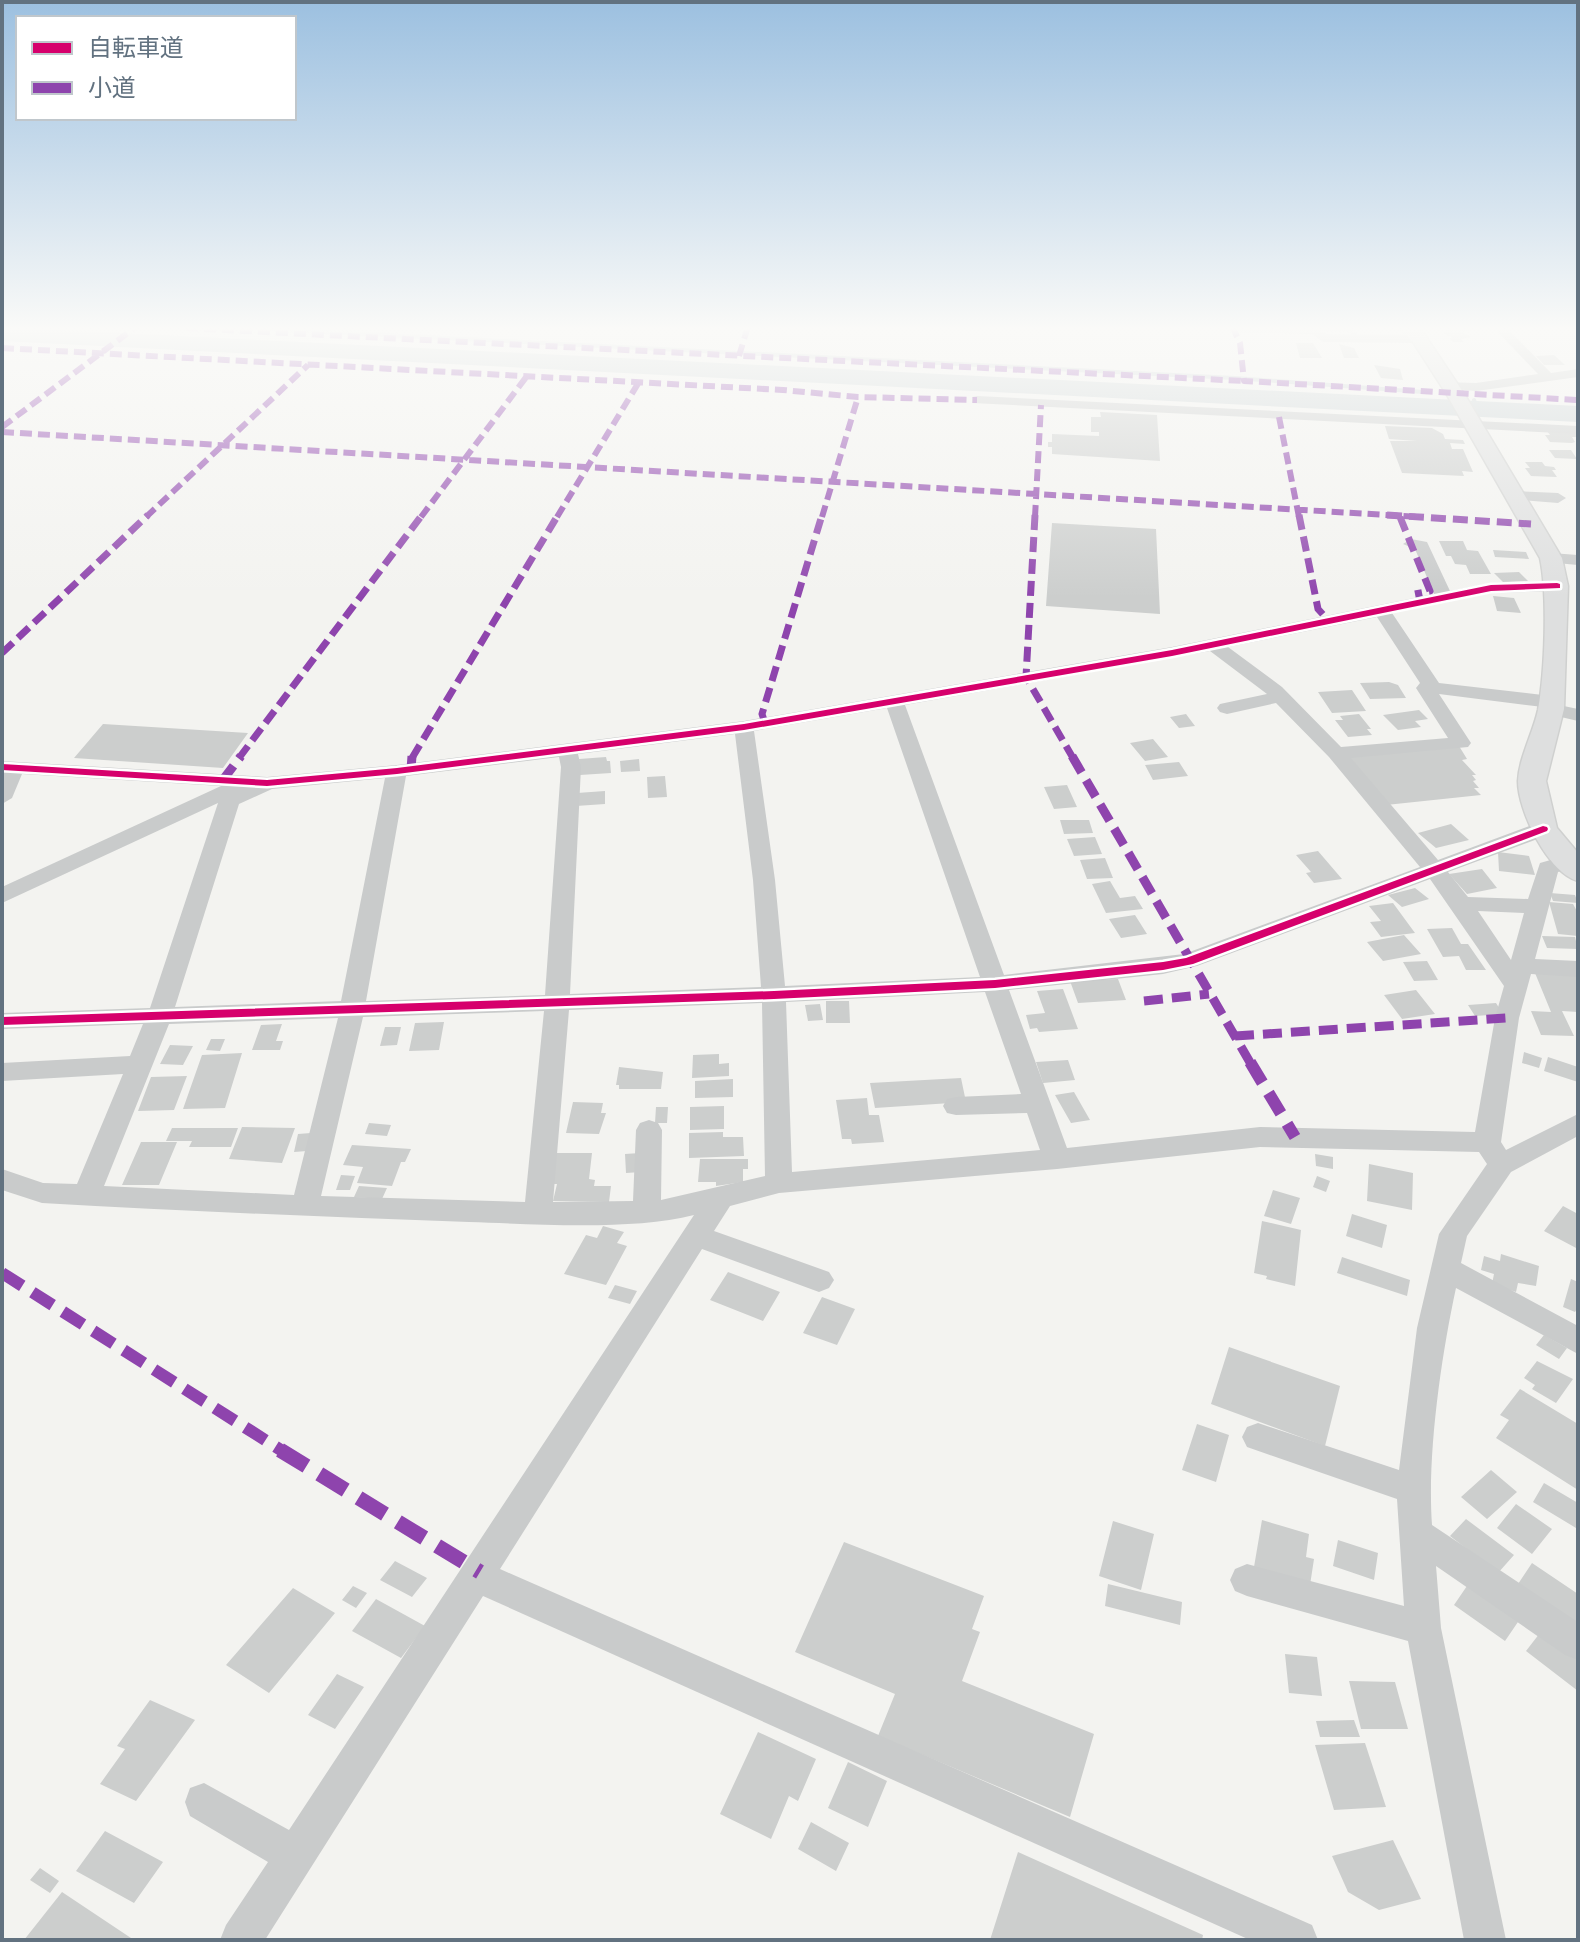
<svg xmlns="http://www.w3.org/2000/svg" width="1580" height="1942" font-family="'Noto Sans','Noto Sans JP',sans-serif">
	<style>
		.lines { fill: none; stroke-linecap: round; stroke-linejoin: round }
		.stream { stroke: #cbd3d5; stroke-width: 4 }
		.river { fill: #cbd3d5; fill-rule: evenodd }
		.building { fill: #cccecd }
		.major-casing { stroke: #cfd0cf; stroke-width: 3 }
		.minor { fill: #c9cbcb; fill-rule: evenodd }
		.major { fill: #dedfdf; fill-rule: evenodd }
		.quiet-far4 { stroke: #8e44ad; stroke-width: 6; stroke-dasharray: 12 6; stroke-linecap: butt }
		.quiet-far3 { stroke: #8e44ad; stroke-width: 7; stroke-dasharray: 15 7; stroke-linecap: butt }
		.quiet-far2 { stroke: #8e44ad; stroke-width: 9; stroke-dasharray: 19 9; stroke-linecap: butt }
		.quiet-far1 { stroke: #8e44ad; stroke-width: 12; stroke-dasharray: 24 12; stroke-linecap: butt }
		.quiet { stroke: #8e44ad; stroke-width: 15; stroke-dasharray: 31 15; stroke-linecap: butt }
		.cycleway-casing { stroke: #fff; stroke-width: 5 }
		.cycleway { fill: #d6006c; fill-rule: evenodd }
	</style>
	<rect width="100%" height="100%" fill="#f3f3f0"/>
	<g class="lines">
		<path class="stream" d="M207 326 1235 378 1423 392
			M1474 400 1478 410"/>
		<path class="river" d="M2 327 1578 406V422L2 341Z"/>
	</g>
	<path class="building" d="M1318 326 1349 327 1361 337H1354L1349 332H1325Z
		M1466 326 1472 331 1462 332 1472 337 1461 339 1464 342H1453L1449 338H1453L1443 333 1449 332 1444 327Z
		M1296 343H1313L1322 358H1300Z
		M1339 344 1354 348 1359 358H1344Z
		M1554 355 1565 365H1544L1536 356Z
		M1374 365 1400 369 1403 380 1381 378Z
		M1100 412 1157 415 1160 461 1052 454V447H1048V442H1052V434L1099 436V432H1091V417H1101Z
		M1385 426 1432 428 1443 434 1445 439 1463 440 1465 444 1450 443 1452 449H1463L1473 472 1462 471 1464 476 1402 473 1390 441H1417L1389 439Z
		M1547 431 1578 433V437H1572L1575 442 1572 443 1550 442 1545 435H1550Z
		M1549 450H1571L1577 459 1555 458Z
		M1525 462H1542L1545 466 1554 467 1556 470H1552L1557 477 1531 476 1525 468H1530Z
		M1052 523 1156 529 1160 614 1046 606Z
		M1439 541H1463L1467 550 1478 551 1491 574H1470L1466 565 1455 564 1451 556H1446Z
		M1493 550 1526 552 1529 559 1495 557Z
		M1519 572 1528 581 1503 582 1494 573Z
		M1493 596 1514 598 1521 613 1497 611Z
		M1389 682 1398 685 1406 698 1370 699 1360 683Z
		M1352 690 1366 711 1332 713 1318 692Z
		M1419 710 1428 719 1415 721 1421 727 1398 730 1383 715Z
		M1186 714 1195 726 1179 728 1170 717Z
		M1359 714 1371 729H1367L1372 735 1348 737 1335 720H1343L1340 716Z
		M103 724 248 733 223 768 74 758Z
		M1153 739 1168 757 1145 761 1130 743Z
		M1459 746 1467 759 1462 760 1476 775H1472L1476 780 1473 781 1479 788H1474L1481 795 1386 805 1347 757Z
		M606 757 607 761H610L611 773 580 775 579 759Z
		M639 759 640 771 621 772 620 761Z
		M1179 762 1188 776 1153 780 1145 765Z
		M665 776 667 797 648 798 647 777Z
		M1067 785 1077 807 1054 809 1044 787Z
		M605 791V804L576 806 577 793Z
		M1060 820H1089L1093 833 1064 834Z
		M1451 824 1469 840 1436 848 1418 833Z
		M1095 837 1102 854 1074 856 1067 839Z
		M1318 851 1342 879 1314 883 1306 873 1311 872 1296 855Z
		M1498 852 1529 856 1535 875 1499 871Z
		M1105 858 1113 878 1087 879 1080 860Z
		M1482 869 1497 888 1467 894 1449 874Z
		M1110 881 1120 898 1135 896 1143 909 1106 913 1092 884Z
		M1415 888 1429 899 1402 907 1388 895Z
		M1550 893 1575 895 1578 903 1553 901Z
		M1549 902 1573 904 1578 913V936L1558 934Z
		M1393 903 1415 933 1381 937 1370 922 1381 921 1369 906Z
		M1135 915 1147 934 1121 938 1109 919Z
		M1452 928 1461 944H1468L1486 970H1466L1459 956 1443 957 1427 929Z
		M1404 935 1421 954 1383 961 1367 942Z
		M1542 936 1575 937 1578 949 1547 948Z
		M1427 961 1438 980 1414 981 1403 962Z
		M1535 973 1578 975V1012L1562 1011 1574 1036 1541 1035 1531 1011 1551 1012Z
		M1118 979 1126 1000 1078 1003 1070 981Z
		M1063 989 1078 1029 1039 1032 1037 1028 1030 1029 1026 1015 1045 1013 1037 991Z
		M1416 990 1435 1014 1402 1019 1384 995Z
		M826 1001H849L850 1023H826Z
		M1496 1003 1503 1014 1475 1016 1468 1005Z
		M820 1004 823 1020 808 1021 805 1005Z
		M444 1022 439 1050 409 1051 415 1023Z
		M282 1024 276 1041H283L280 1050H252L261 1025Z
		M385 1027H401L397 1045 380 1046Z
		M211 1039H225L220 1051 206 1050Z
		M170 1045 193 1046 183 1065 160 1064Z
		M1524 1052 1542 1058 1539 1068 1522 1063Z
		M242 1053 225 1108 183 1109 202 1055Z
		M719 1054V1064L729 1063V1076L692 1078 693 1055Z
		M1548 1057 1578 1067V1082L1544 1071Z
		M1068 1060 1075 1080 1043 1083 1036 1062Z
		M619 1067 663 1072 661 1089H619V1085H616Z
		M187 1076 174 1110 138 1111 151 1077Z
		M961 1078 966 1102 875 1108 870 1083Z
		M733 1079V1097L695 1098V1081Z
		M1074 1092 1090 1120 1071 1123 1055 1095Z
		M867 1098 869 1115H879L884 1142 852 1144 851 1139H842L836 1100Z
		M573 1102 603 1103 601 1113H606L599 1134 566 1133Z
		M724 1106V1129L690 1130V1107Z
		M656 1107H668L667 1123H655Z
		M369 1123 391 1125 387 1136 365 1134Z
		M242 1127 295 1128 282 1163 229 1159Z
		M172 1128H238L231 1147H189L192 1141H166Z
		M723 1132V1137H743L744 1156 689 1158V1133Z
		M311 1133 307 1151 294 1152 298 1134Z
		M141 1142H177L159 1185H122Z
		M352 1145 411 1149 405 1162H401L392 1186 357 1183 363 1167 343 1165Z
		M556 1153H592L589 1179 595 1180 594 1186H611L609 1202 553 1201 557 1184H551Z
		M640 1153 641 1172 626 1173 625 1154Z
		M1315 1154 1333 1157V1169L1316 1166Z
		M700 1159H748V1169H743V1182L716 1186V1182H698Z
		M1369 1164 1413 1173 1412 1210 1367 1201Z
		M341 1175 355 1176 350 1190H336Z
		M1317 1176 1330 1181 1326 1192 1313 1187Z
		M359 1186 387 1188 382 1199 354 1197Z
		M1273 1190 1300 1198 1291 1224 1264 1216Z
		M1563 1206 1578 1214V1249L1544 1231Z
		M1352 1214 1387 1225 1382 1248 1346 1236Z
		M1262 1221 1301 1230 1295 1286 1266 1279 1267 1276 1254 1273Z
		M603 1226 624 1232 617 1243 627 1246 606 1285 564 1274 586 1235 597 1238Z
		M1501 1254 1539 1266 1536 1286 1518 1283 1516 1292 1492 1284 1494 1274 1481 1270 1484 1256 1500 1261Z
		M1342 1257 1410 1280 1407 1296 1337 1273Z
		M728 1272 780 1292 763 1321 710 1300Z
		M1571 1279 1578 1282V1307L1575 1312 1563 1307Z
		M615 1285 637 1291 630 1304 608 1298Z
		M822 1297 855 1309 837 1345 803 1333Z
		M1544 1335 1567 1348 1559 1359 1536 1345Z
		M1229 1347 1340 1386 1325 1446 1211 1404Z
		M1537 1361 1573 1379 1556 1403 1532 1389 1535 1385 1524 1378Z
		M1520 1389 1578 1424V1490L1496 1438 1509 1420 1500 1415Z
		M1197 1424 1229 1435 1216 1482 1182 1470Z
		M1491 1470 1517 1492 1487 1519 1461 1497Z
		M1544 1483 1578 1503 1576 1528 1533 1502Z
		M1516 1504 1552 1529 1532 1554 1497 1528Z
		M1466 1519 1514 1555 1498 1573 1450 1536Z
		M1262 1520 1309 1534 1306 1557 1314 1559 1310 1585 1254 1567Z
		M1113 1521 1154 1534 1141 1590 1099 1576Z
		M1338 1540 1378 1553 1374 1580 1333 1566Z
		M844 1542 984 1596 972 1629 980 1632 962 1681 1094 1734 1070 1817 878 1736 895 1694 795 1652Z
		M395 1561 427 1578 412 1597 380 1580Z
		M1532 1563 1578 1594V1625L1518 1584Z
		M1469 1583 1520 1619 1505 1641 1454 1605Z
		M1108 1584 1182 1602 1180 1625 1105 1606Z
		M353 1586 367 1593 356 1608 342 1600Z
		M293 1588 335 1613 269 1693 226 1665Z
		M376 1599 425 1626 401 1658 352 1631Z
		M1543 1629 1578 1656V1691L1526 1651Z
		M1285 1654 1317 1657 1322 1696 1289 1693Z
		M337 1674 364 1687 335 1729 308 1715Z
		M1349 1681 1395 1682 1408 1729H1361Z
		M150 1700 195 1720 136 1801 100 1784 125 1749 117 1746Z
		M1354 1720 1360 1737H1320L1316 1721Z
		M758 1732 816 1759 798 1801 789 1796 771 1839 720 1814Z
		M1365 1743 1386 1807 1334 1810 1315 1745Z
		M848 1762 887 1781 868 1827 828 1808Z
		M811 1822 849 1843 836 1871 798 1849Z
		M105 1831 163 1862 134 1903 76 1871Z
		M1393 1840 1421 1899 1379 1910 1348 1892 1332 1856Z
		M1018 1852 1203 1935 1202 1940H990Z
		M40 1868 59 1881 50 1893 30 1880Z
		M62 1892 134 1940H24Z"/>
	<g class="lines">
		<defs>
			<path id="major" d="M1397 326H1415L1425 335 1465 395 1562 558 1568 586 1564 709 1546 781 1557 828 1578 853V881C1548 873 1518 811 1518 781 1519 758 1533 733 1538 710 1545 671 1548 596 1540 558L1447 395 1413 342Z"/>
		</defs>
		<use href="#major" class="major-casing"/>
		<path class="minor" d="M1229 326H1318L1326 334 1419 335 1425 339 1419 343 1323 342 1312 334 1234 332 1230 331Z
			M1492 326H1505L1551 373 1578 369V377L1476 391 1444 388V382L1476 383 1538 374Z
			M977 396 1578 426V434L972 403V397Z
			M1514 491 1558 493 1566 498 1558 503 1508 499 1506 496Z
			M1411 539 1427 542 1450 591 1491 583 1557 581 1566 586 1557 591 1491 593 1392 613 1439 683 1551 696 1558 698 1559 705 1578 709V721L1544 713 1543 707 1439 694 1471 743 1468 747 1351 758 1438 860 1535 824H1551L1554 829 1551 834 1448 872 1468 897 1528 899 1540 863 1568 855 1578 861 1576 867 1558 872 1535 959 1578 961V977L1531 974 1519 1018 1501 1142 1506 1150 1578 1114V1136L1511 1172 1467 1236 1461 1263 1578 1326V1354L1456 1288C1441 1357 1427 1455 1432 1525L1578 1622V1660L1565 1655 1436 1566 1441 1628 1506 1940H1464L1408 1641 1247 1596 1235 1591 1230 1580 1235 1569 1247 1564 1404 1606 1397 1499 1247 1447 1242 1437 1247 1427 1258 1423 1399 1470 1417 1328 1439 1234 1487 1164 1479 1152 1260 1147 1057 1169 779 1193 730 1206 714 1231 829 1272 834 1280 829 1288 819 1292 702 1249 500 1569 1312 1925 1318 1940H1250L483 1596 265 1940H220L226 1925 268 1862 190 1816 185 1802 190 1788 204 1783 289 1830 694 1215C632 1231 535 1224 469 1222 327 1217 184 1211 42 1203L2 1190V1169L43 1183 77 1184 123 1074 2 1081V1063L130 1056 143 1024 2 1029V1013L150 1008 218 803 2 903V887L221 786 22 774 12 798 2 804V761L267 777 397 765 744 721 1172 647 1434 594 1415 549 1403 544ZM1377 617 1420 683 1416 688 1448 738 1341 747 1282 687 1228 647ZM1210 651 1267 694 1220 704 1217 708 1220 712 1227 714 1276 703 1329 757 1420 867 1184 954 1004 975 905 705ZM887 708 980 977 785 986 775 880 754 731ZM735 734 753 880 761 987 570 994 581 767 578 754ZM559 757 561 767 545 995 366 1001 406 776ZM385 778 341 1001 175 1007 239 804 272 789ZM1430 879 1504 986 1495 1018 1475 1132 1260 1127 1067 1148 1009 990 1163 974 1197 966ZM1478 911 1524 913 1511 960ZM985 992 1021 1094 956 1097 947 1099 943 1106 947 1113 956 1115 1027 1113 1040 1150 792 1172 786 1002ZM762 1003 765 1176 661 1200 662 1130 658 1123 649 1120 640 1123 636 1130 633 1201 553 1202 569 1010ZM544 1011 525 1202 321 1196 363 1017ZM338 1018 294 1195 104 1186 169 1024Z
			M1551 553 1578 555V565L1545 562 1543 558 1545 554Z"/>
		<use href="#major" class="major"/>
		<path class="quiet-far4" d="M134 326H188
			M1232 326 1240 343 1244 381 1578 400
			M186 328 1244 381
			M2 348 783 390 858 397 977 400
			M739 356 748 326
			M1279 417 1299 517
			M2 427 137 326
			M2 432 1420 517
			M146 517 308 365
			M421 517 527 376
			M557 517 639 382
			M822 517 858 397
			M1035 517 1041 405"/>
		<path class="quiet-far3" d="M1035 515 1026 677 1073 758
			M1299 515 1318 609 1328 620
			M1387 515 1531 524
			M1400 517 1430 591 1415 594
			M2 653 148 515
			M765 723 762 714 822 515
			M239 758 422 515
			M412 758 558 515"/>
		<path class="quiet-far2" d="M1072 756 1251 1064
			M411 769 412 756
			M222 781 241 756
			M1144 1001 1209 994
			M1235 1036 1507 1018"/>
		<path class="quiet-far1" d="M1250 1062 1295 1137
			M2 1273 284 1452"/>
		<path class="quiet" d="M280 1450 480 1572"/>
		<defs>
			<path id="cycleway" d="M1557 583 1560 584V588L1491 591 1172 656 744 730 397 774 267 786 2 770V764L267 780 397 768 744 724 1172 650 1491 585Z
				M1543 826 1547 827 1548 829 1547 831 1193 964 1163 970 995 988 774 999 2 1025V1017L774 991 995 980 1163 962 1186 958Z"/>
		</defs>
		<use href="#cycleway" class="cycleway-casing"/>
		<use href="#cycleway" class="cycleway"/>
	</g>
	<linearGradient id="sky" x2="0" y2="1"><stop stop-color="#9cc0e0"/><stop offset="0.55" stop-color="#fafaf8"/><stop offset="1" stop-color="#fafaf8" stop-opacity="0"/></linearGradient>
	<rect width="1580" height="598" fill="url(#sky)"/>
	<rect width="1580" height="1942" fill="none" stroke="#627280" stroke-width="8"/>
	<rect x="16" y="16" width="280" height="104" fill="#ffffff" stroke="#c0c7cc" stroke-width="2"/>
	<rect x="32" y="42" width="40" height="12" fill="#d6006c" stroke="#c0c7cc" stroke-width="2"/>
	<text x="88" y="56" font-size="24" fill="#627280">自転車道</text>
	<rect x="32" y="82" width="40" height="12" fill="#8e44ad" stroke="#c0c7cc" stroke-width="2"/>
	<text x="88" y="96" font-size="24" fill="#627280">小道</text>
</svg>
